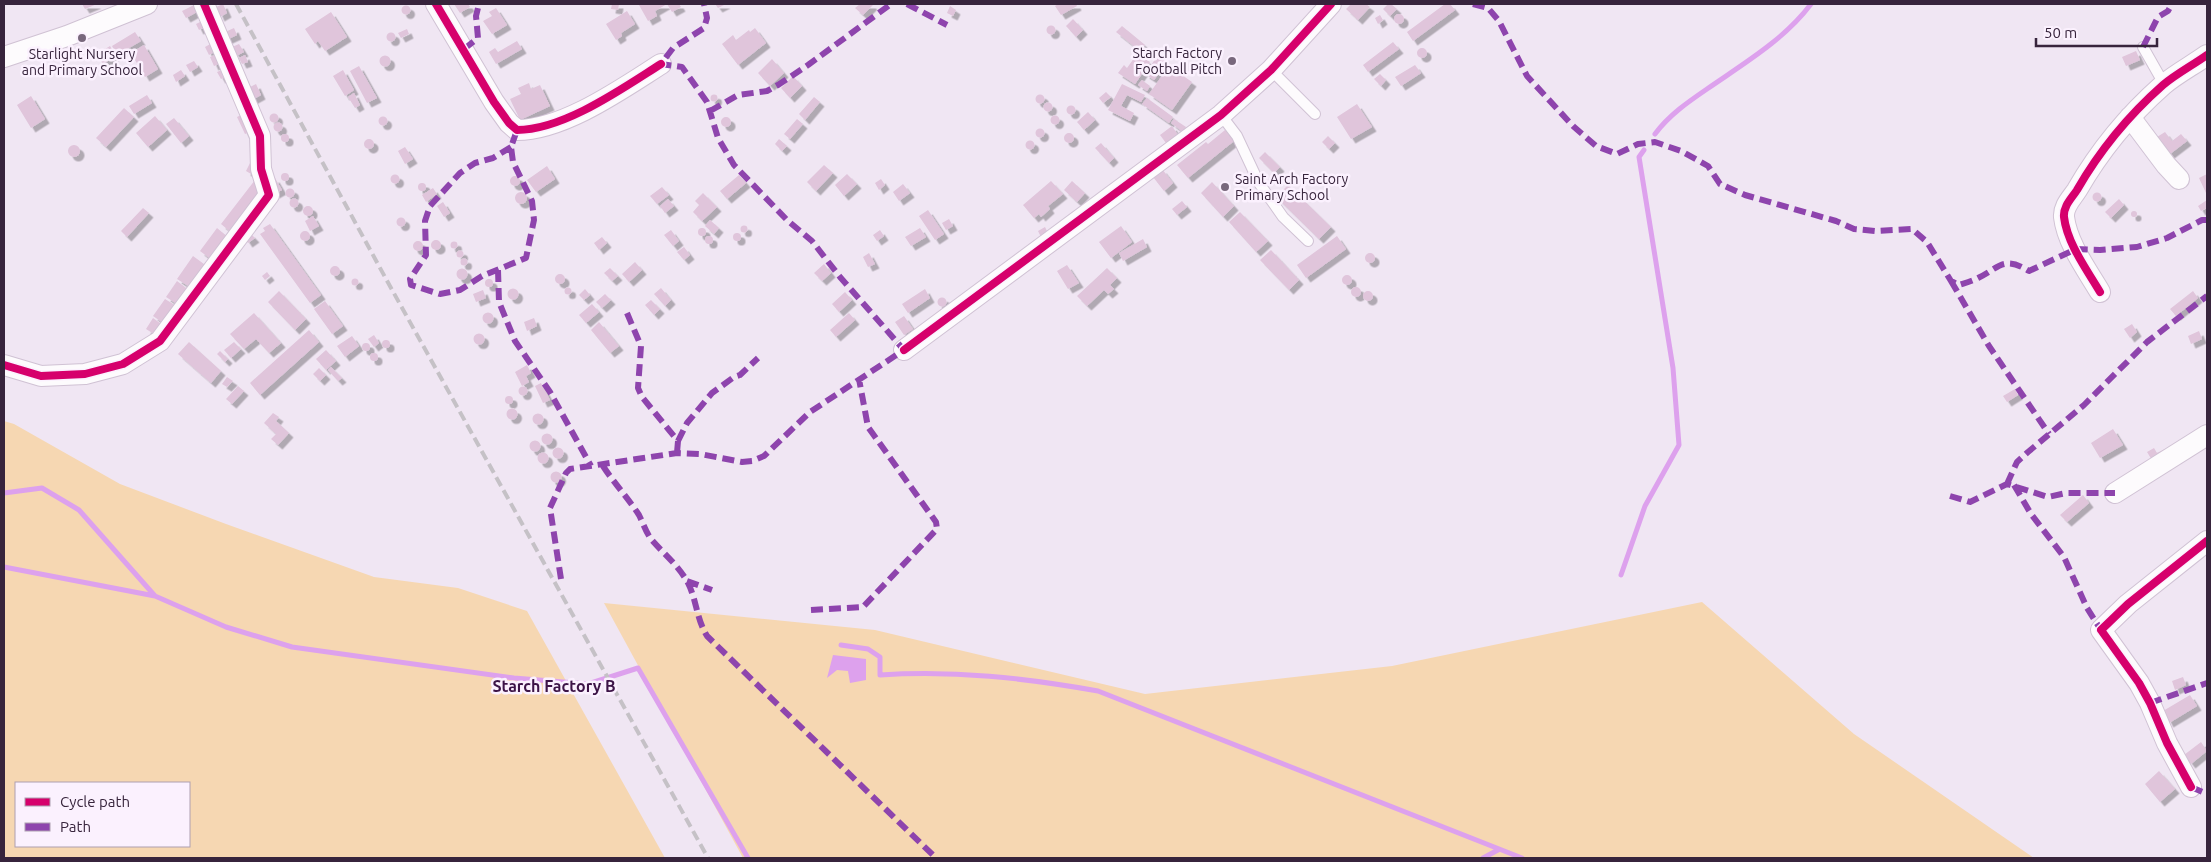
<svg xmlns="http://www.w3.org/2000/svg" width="2211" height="862" font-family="Ubuntu,sans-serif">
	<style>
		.green { fill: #f6d7b2; fill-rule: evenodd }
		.water { fill: #dda1ed }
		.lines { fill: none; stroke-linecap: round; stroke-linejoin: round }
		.stream { stroke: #dda1ed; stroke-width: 5 }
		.building { fill: #e0c5db; filter: url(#shadow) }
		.service-casing { stroke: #d0c2d4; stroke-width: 12 }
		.minor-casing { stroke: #d0c2d4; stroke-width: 22 }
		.service { stroke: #fdfbfd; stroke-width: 10 }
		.minor { stroke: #fdfbfd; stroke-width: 20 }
		.rail { stroke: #c5c1c6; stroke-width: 4; stroke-dasharray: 10 5; stroke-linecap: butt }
		.quiet { stroke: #8e44ad; stroke-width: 6; stroke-dasharray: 12 6; stroke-linecap: butt }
		.cycleway-casing { stroke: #fbf1fe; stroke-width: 11 }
		.cycleway { stroke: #d6006c; stroke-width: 8 }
		.poi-dot { fill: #78687c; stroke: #fbf1fe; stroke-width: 2 }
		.labels { text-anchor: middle; stroke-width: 5; stroke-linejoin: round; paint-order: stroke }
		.poi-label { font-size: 14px; fill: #37243c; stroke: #fbf1fe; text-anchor: end }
		.quarter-label { font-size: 16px; font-weight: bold; fill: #3d1447; stroke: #fbf1fe }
	</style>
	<defs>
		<filter id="shadow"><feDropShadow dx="4.5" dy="4.5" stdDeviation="0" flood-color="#0004"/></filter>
	</defs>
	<rect width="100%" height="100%" fill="#f0e6f3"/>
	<path class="green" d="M4 421 14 424 120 484 226 524 374 577 458 588 527 611 665 858H4ZM16 783H189V846H16Z
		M1702 602 1854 734 2034 858H743L604 603 875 630 1145 694 1392 666Z"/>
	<path class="water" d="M833 655 866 659V680L850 683 848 671 837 670 827 678Z"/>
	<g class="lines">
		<path class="stream" d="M1655 134C1669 115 1688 102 1707 89 1743 64 1784 40 1811 4
			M4 493 42 488 79 510 155 596 226 627 292 647 514 678 588 684 638 668 748 858
			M4 567 155 596
			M1621 575 1645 506 1679 445 1673 368 1639 157 1644 150
			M841 645 868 649 880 657V675C954 670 1025 678 1098 691L1522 858
			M1483 858 1498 850"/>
	</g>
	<path class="building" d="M82 4H97L85 9Z
		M223 4 227 13 220 17 216 7Z
		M454 4H468L470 7 460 13Z
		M612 4H619L618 10 611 9Z
		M642 4H679L681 7 672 12 667 4 655 11 657 16 648 21 639 5Z
		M715 4H726L718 8Z
		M860 4H871L873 5 863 15 855 8Z
		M1058 4H1076L1077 6 1061 15 1055 6Z
		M1351 4H1366L1370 7 1358 20 1346 9Z
		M1388 4H1391L1397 9 1390 16 1383 9Z
		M1445 4H1450L1455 10 1413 41 1407 32Z
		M194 5 197 12 186 18 182 11Z
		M401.5 10a4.5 4.5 0 1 1 9 0a4.5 4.5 0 1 1-9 0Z
		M950 6 956 10 953 16 947 13Z
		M496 8 507 25 492 34 483 21 492 16 489 12Z
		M627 11 635 24 621 33 622 36 616 40 606 24Z
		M331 12 347 37 325 51 318 41 315 44 305 29Z
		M1394 19a5 5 0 1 1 10 0a5 5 0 1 1-10 0Z
		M1380 15 1383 20 1378 24 1375 18Z
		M1073 19 1083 30 1076 37 1066 26Z
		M202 21 205 27 199 30 196 24Z
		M1046.5 30a4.5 4.5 0 1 1 9 0a4.5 4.5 0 1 1-9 0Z
		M1122 26 1145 45 1140 51 1116 32Z
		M234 28 237 35 226 40 223 33Z
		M755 28 766 43 738 65 722 44 733 35 736 40 749 30 750 32Z
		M407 29 409 34 401 38 398 33Z
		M135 32 141 41 117 55 112 46Z
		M386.5 37a4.5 4.5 0 1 1 9 0a4.5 4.5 0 1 1-9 0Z
		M517 41 522 49 496 64 489 52 495 48 498 52Z
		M1393 42 1399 49 1368 72 1363 65Z
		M212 43 216 51 209 55 205 47Z
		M239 44 244 52 236 56 232 47Z
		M144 45 158 69 145 77 131 53Z
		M110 46 116 56 103 64 97 54Z
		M1417 53a5 5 0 1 1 10 0a5 5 0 1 1-10 0Z
		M2136 51 2140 60 2126 66 2122 57Z
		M217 54 221 63 214 66 210 57Z
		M1137 54 1150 62 1135 84 1118 73 1124 65 1127 68Z
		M245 55 248 62 242 64 239 58Z
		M1158 55 1167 62 1154 80 1145 74Z
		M379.5 61a5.5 5.5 0 1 1 11 0a5.5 5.5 0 1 1-11 0Z
		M772 59 784 73 770 86 758 73Z
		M194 61 198 67 190 72 186 65Z
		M1415 65 1421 73 1401 86 1395 77Z
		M359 66 377 98 367 103 350 71Z
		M1169 66 1192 82 1172 110 1149 94Z
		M224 69 228 76 221 79 217 72Z
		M181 70 185 76 176 82 173 75Z
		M343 70 354 90 345 96 333 76Z
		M1380 74 1386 80 1381 86 1374 79Z
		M793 76 802 86 790 98 781 88Z
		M1142 80 1150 86 1147 91 1138 85Z
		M529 83 531 89 540 85 550 106 520 120 510 99 521 94 518 88Z
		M256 84 261 95 252 100 246 89Z
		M1122 84 1145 95 1141 102 1127 95 1121 106 1134 113 1130 121 1108 110Z
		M1106 92 1111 97 1103 103 1099 98Z
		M354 93 360 105 355 108 348 97Z
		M710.5 98a3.5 3.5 0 1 1 7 0a3.5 3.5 0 1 1-7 0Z
		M1035.5 99a4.5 4.5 0 1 1 9 0a4.5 4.5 0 1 1-9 0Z
		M147 95 152 103 134 114 129 106Z
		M31 96 45 119 31 128 17 105Z
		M814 97 820 102 805 120 799 114Z
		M1147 98 1173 117 1169 123 1142 104Z
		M1043.5 107a4.5 4.5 0 1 1 9 0a4.5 4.5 0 1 1-9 0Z
		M1357 104 1372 127 1351 139 1337 117Z
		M1066.5 110a4.5 4.5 0 1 1 9 0a4.5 4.5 0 1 1-9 0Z
		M124 108 134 117 106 147 96 138Z
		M1088 112 1095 120 1084 130 1077 122Z
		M269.5 118a4.5 4.5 0 1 1 9 0a4.5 4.5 0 1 1-9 0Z
		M243 114 251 132 245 134 237 117Z
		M1050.5 120a4.5 4.5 0 1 1 9 0a4.5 4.5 0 1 1-9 0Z
		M155 116 167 130 148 147 136 133Z
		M378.5 121a4.5 4.5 0 1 1 9 0a4.5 4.5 0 1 1-9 0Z
		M721 122a5 5 0 1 1 10 0a5 5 0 1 1-10 0Z
		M174 118 189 136 181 143 166 124Z
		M797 119 803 124 790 139 784 134Z
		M1174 119 1186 127 1183 132 1171 123Z
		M273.5 127a4.5 4.5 0 1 1 9 0a4.5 4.5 0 1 1-9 0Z
		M1172 126 1178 135 1166 143 1160 135Z
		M1035.5 133a4.5 4.5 0 1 1 9 0a4.5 4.5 0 1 1-9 0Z
		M1225 130 1234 141 1188 178 1177 165 1206 142 1208 144Z
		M2165 132 2172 141 2181 134 2187 141 2170 154 2157 137Z
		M1064 138a5 5 0 1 1 10 0a5 5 0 1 1-10 0Z
		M281 138a4 4 0 1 1 8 0a4 4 0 1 1-8 0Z
		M1328 136 1335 143 1329 149 1322 142Z
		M364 144a5 5 0 1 1 10 0a5 5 0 1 1-10 0Z
		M779 139 787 146 782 151 775 144Z
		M1025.5 145a4.5 4.5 0 1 1 9 0a4.5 4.5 0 1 1-9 0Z
		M1101 143 1114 158 1109 163 1095 148Z
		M68 151a6 6 0 1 1 12 0a6 6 0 1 1-12 0Z
		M405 147 413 159 405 164 398 151Z
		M1265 152 1280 167 1274 173 1259 158Z
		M250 163 255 165 251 174 246 171Z
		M824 165 833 173 816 191 807 182Z
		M547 166 555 179 536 192 527 180Z
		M1162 169 1173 183 1164 191 1153 177Z
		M281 177a4 4 0 1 1 8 0a4 4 0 1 1-8 0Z
		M847 174 857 184 844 196 835 185Z
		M2207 174V192L2206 193 2199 178Z
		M390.5 179a4.5 4.5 0 1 1 9 0a4.5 4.5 0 1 1-9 0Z
		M739 175 746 183 727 199 720 191Z
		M510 181a5 5 0 1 1 10 0a5 5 0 1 1-10 0Z
		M275 178 282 190 275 194 268 182Z
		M881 179 885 185 879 190 875 183Z
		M255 180 262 184 258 198 233 234 221 224Z
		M1051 181 1063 194 1048 206 1050 209 1041 217 1039 214 1034 218 1023 205Z
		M1072 181 1085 193 1077 202 1064 190Z
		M1212 182 1234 206 1223 217 1201 193Z
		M418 187a4 4 0 1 1 8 0a4 4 0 1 1-8 0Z
		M903 184 910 193 899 201 893 192Z
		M1288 185 1331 227 1319 239 1276 197Z
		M662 187 669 195 657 204 650 196Z
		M433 188 437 194 426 202 422 195Z
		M285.5 193a4.5 4.5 0 1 1 9 0a4.5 4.5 0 1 1-9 0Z
		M515 198a6 6 0 1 1 12 0a6 6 0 1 1-12 0Z
		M2092.5 197a4.5 4.5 0 1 1 9 0a4.5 4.5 0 1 1-9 0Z
		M703 193 717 207 702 221 693 212 699 205 695 201Z
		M289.5 203a4.5 4.5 0 1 1 9 0a4.5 4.5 0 1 1-9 0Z
		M668 199 674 206 665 213 660 206Z
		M2119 199 2124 205 2111 218 2105 212Z
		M2207 200V208L2201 211 2198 206Z
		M1182 201 1187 207 1177 215 1172 209Z
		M443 202 450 213 444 217 437 206Z
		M303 211a5 5 0 1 1 10 0a5 5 0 1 1-10 0Z
		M143 208 149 213 127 237 121 231Z
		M928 210 944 234 935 240 919 216Z
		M2131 214a3 3 0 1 1 6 0a3 3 0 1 1-6 0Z
		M1240 212 1268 241 1256 252 1229 222Z
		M313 216 319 226 310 231 305 221Z
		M396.5 222a4.5 4.5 0 1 1 9 0a4.5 4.5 0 1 1-9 0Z
		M949 219 953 226 946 230 942 223Z
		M710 220 719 228 714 234 705 226Z
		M270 224 321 295 310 303 260 234 265 231 263 228Z
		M740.5 229a3.5 3.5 0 1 1 7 0a3.5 3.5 0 1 1-7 0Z
		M1121 226 1132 242 1111 258 1099 242Z
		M1045 227 1050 237 1043 241 1038 231Z
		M698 232a4 4 0 1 1 8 0a4 4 0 1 1-8 0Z
		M217 228 229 238 212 260 200 251Z
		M920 228 926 237 911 246 905 237Z
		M671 230 679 241 673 246 664 235Z
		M880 230 884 236 877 241 873 235Z
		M300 236a5 5 0 1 1 10 0a5 5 0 1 1-10 0Z
		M250 233 255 238 248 243 244 237Z
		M733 237a4 4 0 1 1 8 0a4 4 0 1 1-8 0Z
		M705 240a4 4 0 1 1 8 0a4 4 0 1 1-8 0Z
		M1337 236 1346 249 1306 278 1297 265Z
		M602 237 607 243 599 250 594 243Z
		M1143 239 1147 247 1123 261 1119 253Z
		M431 245a5 5 0 1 1 10 0a5 5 0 1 1-10 0Z
		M413 246a5 5 0 1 1 10 0a5 5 0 1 1-10 0Z
		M450.5 245a3.5 3.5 0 1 1 7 0a3.5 3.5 0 1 1-7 0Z
		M684 247 690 255 684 260 677 252Z
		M1271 250 1299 280 1289 290 1260 260Z
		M456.5 254a3.5 3.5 0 1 1 7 0a3.5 3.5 0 1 1-7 0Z
		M1365 258a5 5 0 1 1 10 0a5 5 0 1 1-10 0Z
		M869 253 875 264 868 267 863 257Z
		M193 256 208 267 193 289 177 279Z
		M460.5 262a3.5 3.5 0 1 1 7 0a3.5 3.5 0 1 1-7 0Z
		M635 262 642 270 629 282 622 274Z
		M824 264 831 273 822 281 814 273Z
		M1067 265 1079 283 1068 289 1057 271Z
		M330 271a5 5 0 1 1 10 0a5 5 0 1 1-10 0Z
		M610 268 618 276 612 281 604 273Z
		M1107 268 1117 278 1110 285 1114 289 1108 294 1104 290 1087 306 1077 296Z
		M456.5 274a5.5 5.5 0 1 1 11 0a5.5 5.5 0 1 1-11 0Z
		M267 272 270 276 265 280 262 276Z
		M555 279a5 5 0 1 1 10 0a5 5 0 1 1-10 0Z
		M1342 280a5 5 0 1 1 10 0a5 5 0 1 1-10 0Z
		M351.5 282a3.5 3.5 0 1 1 7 0a3.5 3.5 0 1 1-7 0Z
		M485 283a4 4 0 1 1 8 0a4 4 0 1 1-8 0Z
		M177 281 190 291 180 306 166 297Z
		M1351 292a5 5 0 1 1 10 0a5 5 0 1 1-10 0Z
		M564.5 291a3.5 3.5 0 1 1 7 0a3.5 3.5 0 1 1-7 0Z
		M661 288 671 300 665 306 654 294Z
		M507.5 294a5.5 5.5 0 1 1 11 0a5.5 5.5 0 1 1-11 0Z
		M585 289 590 295 584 300 579 295Z
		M925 289 930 298 908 313 902 304Z
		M483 290 486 298 476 302 473 294Z
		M1363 296a5 5 0 1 1 10 0a5 5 0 1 1-10 0Z
		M279 291 306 319 295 330 268 302Z
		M2193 291 2198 298 2176 316 2170 309Z
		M845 292 852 300 839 312 832 304Z
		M605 294 611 300 602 308 596 302Z
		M937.5 302a4.5 4.5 0 1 1 9 0a4.5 4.5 0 1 1-9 0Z
		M165 299 178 307 166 325 153 316Z
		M651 300 660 309 654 315 645 305Z
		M325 301 343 326 332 334 314 309Z
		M592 304 599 312 586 323 579 315Z
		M482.5 318a5.5 5.5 0 1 1 11 0a5.5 5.5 0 1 1-11 0Z
		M254 313 281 343 269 353 256 339 244 349 230 334Z
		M849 313 855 320 836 337 830 330Z
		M904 316 913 329 904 335 895 322Z
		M153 318 164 326 157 336 146 329Z
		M534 318 537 326 527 331 524 322Z
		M599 322 619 346 610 353 591 330Z
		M2132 324 2137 332 2130 338 2124 329Z
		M309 330 319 342 260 395 250 383Z
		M2199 331 2202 339 2191 344 2188 336Z
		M473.5 339a5.5 5.5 0 1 1 11 0a5.5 5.5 0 1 1-11 0Z
		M374 335 379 343 374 347 368 339Z
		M352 336 359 346 345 357 337 346Z
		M382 344a4 4 0 1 1 8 0a4 4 0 1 1-8 0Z
		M189 342 221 371 211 383 178 354Z
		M234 342 241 349 231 358 224 350Z
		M362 347a4 4 0 1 1 8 0a4 4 0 1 1-8 0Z
		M326 350 336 361 326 370 316 359Z
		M220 351 228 359 225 362 217 354Z
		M370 357a4 4 0 1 1 8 0a4 4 0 1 1-8 0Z
		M527 365 531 373 526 376 529 382 522 386 515 372Z
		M331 367 342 378 338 381 328 370Z
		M319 368 326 375 320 381 313 374Z
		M227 377 233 381 227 387 222 384Z
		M541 383 550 400 543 403 535 386Z
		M238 386 244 391 232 404 226 399Z
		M518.5 391a4.5 4.5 0 1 1 9 0a4.5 4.5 0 1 1-9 0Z
		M2015 389 2018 395 2007 402 2003 396Z
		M505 400a4 4 0 1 1 8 0a4 4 0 1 1-8 0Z
		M506.5 414a5.5 5.5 0 1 1 11 0a5.5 5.5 0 1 1-11 0Z
		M273 413 279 417 276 421 289 433 278 445 271 439 276 434 264 423Z
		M532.5 419a5.5 5.5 0 1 1 11 0a5.5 5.5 0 1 1-11 0Z
		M2113 429 2123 445 2100 458 2091 443Z
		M541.5 439a5.5 5.5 0 1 1 11 0a5.5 5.5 0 1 1-11 0Z
		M529.5 446a5.5 5.5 0 1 1 11 0a5.5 5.5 0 1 1-11 0Z
		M552.5 453a5.5 5.5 0 1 1 11 0a5.5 5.5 0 1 1-11 0Z
		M2154 448 2157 453 2165 449 2169 457 2155 465 2147 452Z
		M537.5 458a5.5 5.5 0 1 1 11 0a5.5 5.5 0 1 1-11 0Z
		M550.5 477a5.5 5.5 0 1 1 11 0a5.5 5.5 0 1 1-11 0Z
		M2083 495 2089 503 2067 522 2060 515Z
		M2183 677 2186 685 2175 690 2172 681Z
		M2190 695 2197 706 2169 723 2163 711Z
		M2201 742 2207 751 2191 764 2184 755Z
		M2159 771 2175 789 2160 802 2145 784Z"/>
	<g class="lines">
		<defs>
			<path id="service" d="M2143 47 2164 84
				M1271 70 1315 114
				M1221 115 1237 136 1259 183 1283 217 1308 241"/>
			<path id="minor" d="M436 4 494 102 509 123 517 130C564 130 623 88 661 64
				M4 57 67 36 147 4
				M2130 117 2166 165 2179 179
				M2100 292C2087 270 2067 243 2064 217 2063 206 2072 198 2077 190 2100 150 2129 115 2163 85 2176 74 2193 65 2207 55
				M904 350 1221 115 1271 70 1331 4
				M4 365 41 376 85 374 123 364 160 341 269 195 261 169 260 136 204 4
				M2115 493 2207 435
				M2191 787 2167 743 2150 703 2139 683 2101 630 2128 604 2207 541"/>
		</defs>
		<use href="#service" class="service-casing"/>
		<use href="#minor" class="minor-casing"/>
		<use href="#service" class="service"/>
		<use href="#minor" class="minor"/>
		<path class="rail" d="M236 4 391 288 708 858"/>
		<path class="quiet" d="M907 4 947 25
			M1473 4 1488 8 1499 21 1527 76 1573 126 1596 146 1617 154 1638 144 1655 142 1681 151 1708 166 1720 184 1745 195 1836 221 1854 229 1875 231 1912 229 1927 242 1951 281 1959 285C1965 283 1972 281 1978 278 1999 268 2003 255 2029 271L2076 249 2100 250 2137 247 2167 238 2202 220H2207
			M2143 47 2158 17 2168 11 2172 4
			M464 49 478 38 476 16 479 4
			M710 111 738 95 767 91 778 85 808 65 891 4
			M511 147 493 158 475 163 460 173 430 206 425 221 426 255 410 279 411 285 440 294 460 290 482 276 526 258 534 220 532 201 513 162 511 147 517 130
			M498 270 499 302 515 341 550 392 591 466
			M1951 281 1989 346 2049 434
			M627 313 641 346 638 388 642 397 678 441 677 453
			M678 441 687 423 712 393 734 377 740 375 758 358
			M603 466C614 483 628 498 639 515 643 523 646 532 651 539 663 553 679 566 688 583 697 601 696 618 707 636L936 858
			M2007 484 2017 462 2028 452 2084 405 2147 342 2207 296
			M2014 485 2031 514 2064 557 2087 608 2101 630
			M1950 496 1970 502 2007 484 2048 497 2066 493H2115
			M561 579 550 508 566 473 570 469 677 453 700 454 742 462 752 461 764 456 810 412 904 350 840 277 812 241 787 220 734 165 718 138 707 102 682 67 661 64 673 48 704 28 707 18 704 4
			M687 581 712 590
			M811 610 863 607 937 529 936 522 868 427 859 379
			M2150 703 2207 683
			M2191 787 2207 794"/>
		<defs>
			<path id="cycleway" d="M436 4 494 102 509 123 517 130C564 130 623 88 661 64
				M2100 292C2087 270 2067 243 2064 217 2063 206 2072 198 2077 190 2100 150 2129 115 2163 85 2176 74 2193 65 2207 55
				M904 350 1221 115 1271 70 1331 4
				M4 365 41 376 85 374 123 364 160 341 269 195 261 169 260 136 204 4
				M2191 787 2167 743 2150 703 2139 683 2101 630 2128 604 2207 541"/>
		</defs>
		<use href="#cycleway" class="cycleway-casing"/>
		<use href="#cycleway" class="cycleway"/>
	</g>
	<g class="poi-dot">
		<circle cx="82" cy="38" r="5"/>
		<circle cx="1232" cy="61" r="5"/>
		<circle cx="1225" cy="187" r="5"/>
	</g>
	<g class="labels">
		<g class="poi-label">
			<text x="1222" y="58">Starch Factory<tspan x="1222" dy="16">Football Pitch</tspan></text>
			<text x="82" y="59" text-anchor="middle">Starlight Nursery<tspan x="82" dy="16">and Primary School</tspan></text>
			<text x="1235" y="184" text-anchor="start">Saint Arch Factory<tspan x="1235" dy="16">Primary School</tspan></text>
		</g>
		<g class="quarter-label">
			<text x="554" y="692">Starch Factory B</text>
		</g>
	</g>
	<rect width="2211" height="862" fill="none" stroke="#37243c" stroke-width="10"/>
	<rect x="15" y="782" width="175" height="65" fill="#fbf1fe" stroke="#ad9fb0"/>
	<rect x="25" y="798" width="25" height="8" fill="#d6006c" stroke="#ad9fb0"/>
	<text x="60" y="807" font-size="15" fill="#37243c">Cycle path</text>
	<rect x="25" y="823" width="25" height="8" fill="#8e44ad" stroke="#ad9fb0"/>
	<text x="60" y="832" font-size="15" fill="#37243c">Path</text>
	<path d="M2036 38v8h121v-8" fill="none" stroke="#37243c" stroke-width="2.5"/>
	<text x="2044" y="38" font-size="15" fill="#37243c" stroke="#fbf1fe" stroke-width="4" paint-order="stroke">50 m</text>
</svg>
